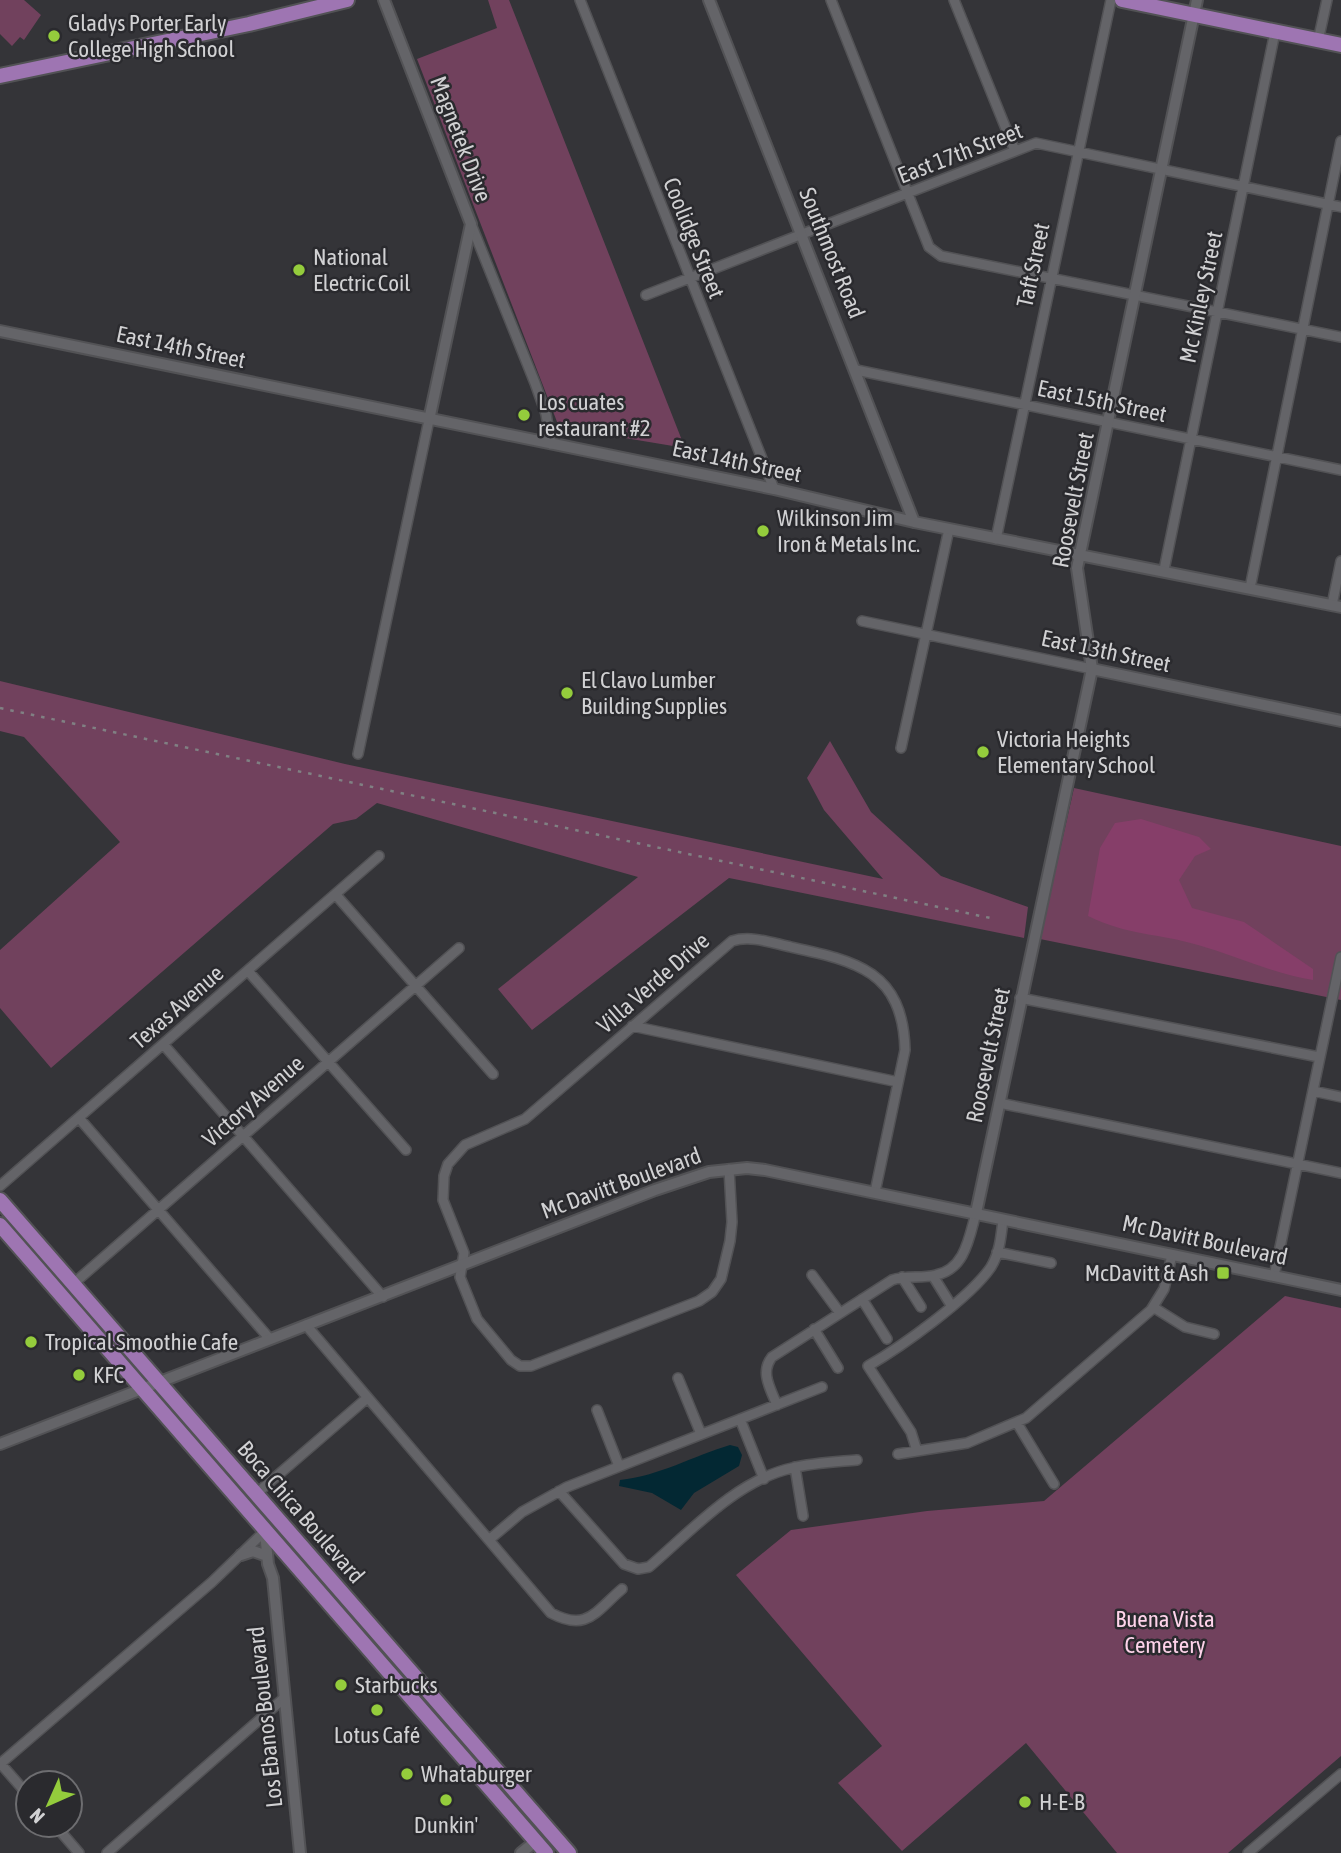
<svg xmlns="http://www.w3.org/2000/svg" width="1341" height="1853" font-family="'Asap Condensed',sans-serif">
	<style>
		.green { fill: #71415d }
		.forest { fill: #863e69 }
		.water { fill: #032833 }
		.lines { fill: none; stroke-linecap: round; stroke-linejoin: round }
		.minor-casing { stroke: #525255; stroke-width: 12 }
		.tertiary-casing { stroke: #525255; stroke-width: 14 }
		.primary-casing { stroke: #525255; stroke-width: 18 }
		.minor { stroke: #646468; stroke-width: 9 }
		.tertiary { stroke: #646468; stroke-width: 10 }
		.primary { stroke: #9e75b2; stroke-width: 14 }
		.rail { stroke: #808083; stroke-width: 2.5; stroke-dasharray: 3.5 7; stroke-linecap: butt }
		.poi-dot { fill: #94cc3c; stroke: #2a2a2e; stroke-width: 2.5 }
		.labels { text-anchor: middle; stroke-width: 5; stroke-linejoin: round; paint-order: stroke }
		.poi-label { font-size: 23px; fill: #d1d1d3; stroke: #2a2a2e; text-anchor: start }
		.street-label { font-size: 23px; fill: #d1d1d3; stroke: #2a2a2e }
		.park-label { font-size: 23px; fill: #fed3ea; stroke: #2a2a2e }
	</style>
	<rect width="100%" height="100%" fill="#343438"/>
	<path class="green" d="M0 0H24L41 15 24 40 20 37 12 46 0 34Z
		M488 0H509L685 448 559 427 417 59 497 28Z
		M0 681 345 764 883 879 824 810 807 778 830 741 871 812 941 876 1028 907 1024 938 729 878 532 1030 498 989 638 877 377 803 356 819 333 824 51 1068 0 1008V950L120 842 24 737 0 731Z
		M1074 788 1341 846V1000L1040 939Z
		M1285 1296 1341 1308V1756L1228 1853H1117L1026 1743 902 1851 838 1783 882 1746 736 1575 791 1530 927 1511 1044 1501Z"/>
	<path class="forest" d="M1141 819 1199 837 1211 849 1195 856 1179 880 1192 908 1244 922 1313 969V980C1274 974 1237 956 1198 945 1158 933 1129 936 1088 916L1100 848 1115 823Z"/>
	<path class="water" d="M730 1445 738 1447 742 1455 739 1466 694 1493 681 1510 652 1493 619 1486 620 1480C659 1476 693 1456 730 1445Z"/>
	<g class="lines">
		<defs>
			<path id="minor" d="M580 0 774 489
				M831 0 929 247 941 256 1341 337
				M954 0 1015 151
				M1318 41 1327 0
				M471 224 535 383 546 414 551 444
				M646 295 1036 143 1341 207
				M856 370 1341 470
				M996 539 1111 0
				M1164 570 1275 32
				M1250 588 1341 141
				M1332 605 1341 561
				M862 621 1092 669
				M901 748 949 529
				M358 754 429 420
				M336 895 493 1074
				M248 971 406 1150
				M1020 998 1319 1057
				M632 1026 898 1082
				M163 1044 383 1297
				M1313 1091 1341 1097
				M999 1103 1341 1173
				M79 1118 269 1338
				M729 1169 732 1222 730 1241 721 1279 712 1292 699 1301 531 1366H520L511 1360 477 1319 460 1277 464 1253 443 1200 444 1176 448 1164 465 1145 525 1119 732 941C751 935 772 943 791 947 856 961 903 971 905 1050L875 1192
				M0 1186 379 856
				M997 1252 1051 1263
				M812 1275 840 1313
				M933 1276 951 1305
				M1274 1276 1341 957
				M902 1277 921 1307
				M73 1284 459 948
				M862 1299 887 1339
				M1153 1307 1185 1327 1214 1334
				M306 1325 551 1613C587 1632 595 1612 622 1589
				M814 1329 838 1368
				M678 1378 701 1434
				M777 1405C770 1388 760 1372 772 1357L892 1280C907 1275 921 1279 936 1275 965 1269 969 1238 976 1213
				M597 1410 619 1466
				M740 1419 764 1479
				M1017 1423 1054 1484
				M917 1451 911 1432 868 1366C901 1347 970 1298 991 1267 1000 1252 1001 1236 1003 1220
				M898 1454 967 1443 1026 1418 1151 1310 1164 1289 1172 1255
				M795 1467 803 1516
				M559 1491 624 1564 638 1569 649 1567C690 1532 737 1480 792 1468 813 1463 835 1462 857 1460
				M256 1494 366 1399
				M490 1539 522 1512 567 1487 822 1387
				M0 1763 28 1795
				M0 1764 212 1582 265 1531
				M55 1825 79 1853
				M107 1853 283 1699
				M1248 1853 1341 1774"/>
			<path id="tertiary" d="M384 0 471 224 429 420
				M709 0 914 522
				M0 331 774 489 914 522 1341 607
				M1092 669 1341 721
				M976 1213 1092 669 1077 568 1197 0
				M0 1444 655 1190 709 1172 747 1168 765 1170 1341 1290
				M265 1531 268 1564 273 1578 300 1853
				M241 1555 253 1551 267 1556
				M521 1853 536 1841"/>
			<path id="primary" d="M1122 0 1341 45
				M0 76 249 24 347 0
				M0 1200 569 1853
				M0 1225 546 1853"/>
		</defs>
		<use href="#minor" class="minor-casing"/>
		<use href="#tertiary" class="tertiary-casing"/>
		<use href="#primary" class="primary-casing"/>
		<use href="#minor" class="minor"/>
		<use href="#tertiary" class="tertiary"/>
		<use href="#primary" class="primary"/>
		<path class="rail" d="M0 708 995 919"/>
	</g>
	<g class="poi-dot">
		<circle cx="54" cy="36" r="7"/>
		<circle cx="299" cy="270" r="7"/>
		<circle cx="524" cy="415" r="7"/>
		<circle cx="763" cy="531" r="7"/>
		<circle cx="567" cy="693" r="7"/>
		<circle cx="983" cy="752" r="7"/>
		<rect x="1216" y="1266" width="14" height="14" rx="3.5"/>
		<circle cx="31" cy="1342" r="7"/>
		<circle cx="79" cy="1375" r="7"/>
		<circle cx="341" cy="1685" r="7"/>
		<circle cx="377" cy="1710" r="7"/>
		<circle cx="407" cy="1774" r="7"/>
		<circle cx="446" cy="1800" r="7"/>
		<circle cx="1025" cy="1802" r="7"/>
	</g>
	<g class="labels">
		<g class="poi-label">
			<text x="68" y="31">Gladys Porter Early<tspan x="68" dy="26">College High School</tspan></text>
			<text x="313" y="265">National<tspan x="313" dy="26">Electric Coil</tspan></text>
			<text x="538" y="410">Los cuates<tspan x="538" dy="26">restaurant #2</tspan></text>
			<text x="777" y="526">Wilkinson Jim<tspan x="777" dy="26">Iron &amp; Metals Inc.</tspan></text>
			<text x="581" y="688">El Clavo Lumber<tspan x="581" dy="26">Building Supplies</tspan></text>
			<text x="997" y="747">Victoria Heights<tspan x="997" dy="26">Elementary School</tspan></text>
			<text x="1209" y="1281" text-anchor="end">McDavitt &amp; Ash</text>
			<text x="45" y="1350">Tropical Smoothie Cafe</text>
			<text x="93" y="1383">KFC</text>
			<text x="355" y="1693">Starbucks</text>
			<text x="377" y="1743" text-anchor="middle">Lotus Café</text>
			<text x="421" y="1782">Whataburger</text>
			<text x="1039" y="1810">H-E-B</text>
			<text x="446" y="1833" text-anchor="middle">Dunkin'</text>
		</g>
		<g class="street-label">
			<text transform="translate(461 139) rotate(69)" y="8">Magnetek Drive</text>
			<text transform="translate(960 153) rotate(-21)" y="8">East 17th Street</text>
			<text transform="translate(694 238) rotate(68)" y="8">Coolidge Street</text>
			<text transform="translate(832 253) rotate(68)" y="8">Southmost Road</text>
			<text transform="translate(1033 265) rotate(-78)" y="8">Taft Street</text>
			<text transform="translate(1201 297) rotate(-78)" y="8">Mc Kinley Street</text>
			<text transform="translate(181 347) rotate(12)" y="8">East 14th Street</text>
			<text transform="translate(1102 401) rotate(12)" y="8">East 15th Street</text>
			<text transform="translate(737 461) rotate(12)" y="8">East 14th Street</text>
			<text transform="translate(1073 500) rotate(-79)" y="8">Roosevelt Street</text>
			<text transform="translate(1106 651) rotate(12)" y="8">East 13th Street</text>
			<text transform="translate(653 983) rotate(-41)" y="8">Villa Verde Drive</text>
			<text transform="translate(177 1007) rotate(-41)" y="8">Texas Avenue</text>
			<text transform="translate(988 1055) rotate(-78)" y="8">Roosevelt Street</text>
			<text transform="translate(253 1101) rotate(-41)" y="8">Victory Avenue</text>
			<text transform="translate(621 1183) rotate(-20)" y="8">Mc Davitt Boulevard</text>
			<text transform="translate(1205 1240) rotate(12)" y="8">Mc Davitt Boulevard</text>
			<text transform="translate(301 1512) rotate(49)" y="8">Boca Chica Boulevard</text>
			<text transform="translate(265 1717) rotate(-96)" y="8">Los Ebanos Boulevard</text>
		</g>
		<g class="park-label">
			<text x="1165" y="1627">Buena Vista<tspan x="1165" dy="26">Cemetery</tspan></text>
		</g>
	</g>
	<g transform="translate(49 1804) rotate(225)"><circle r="33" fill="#2a2a2e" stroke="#6d6d70" stroke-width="2"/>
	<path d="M0-5L12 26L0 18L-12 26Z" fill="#94cc3c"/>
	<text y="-10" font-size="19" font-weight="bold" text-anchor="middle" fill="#d1d1d3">N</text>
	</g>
</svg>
